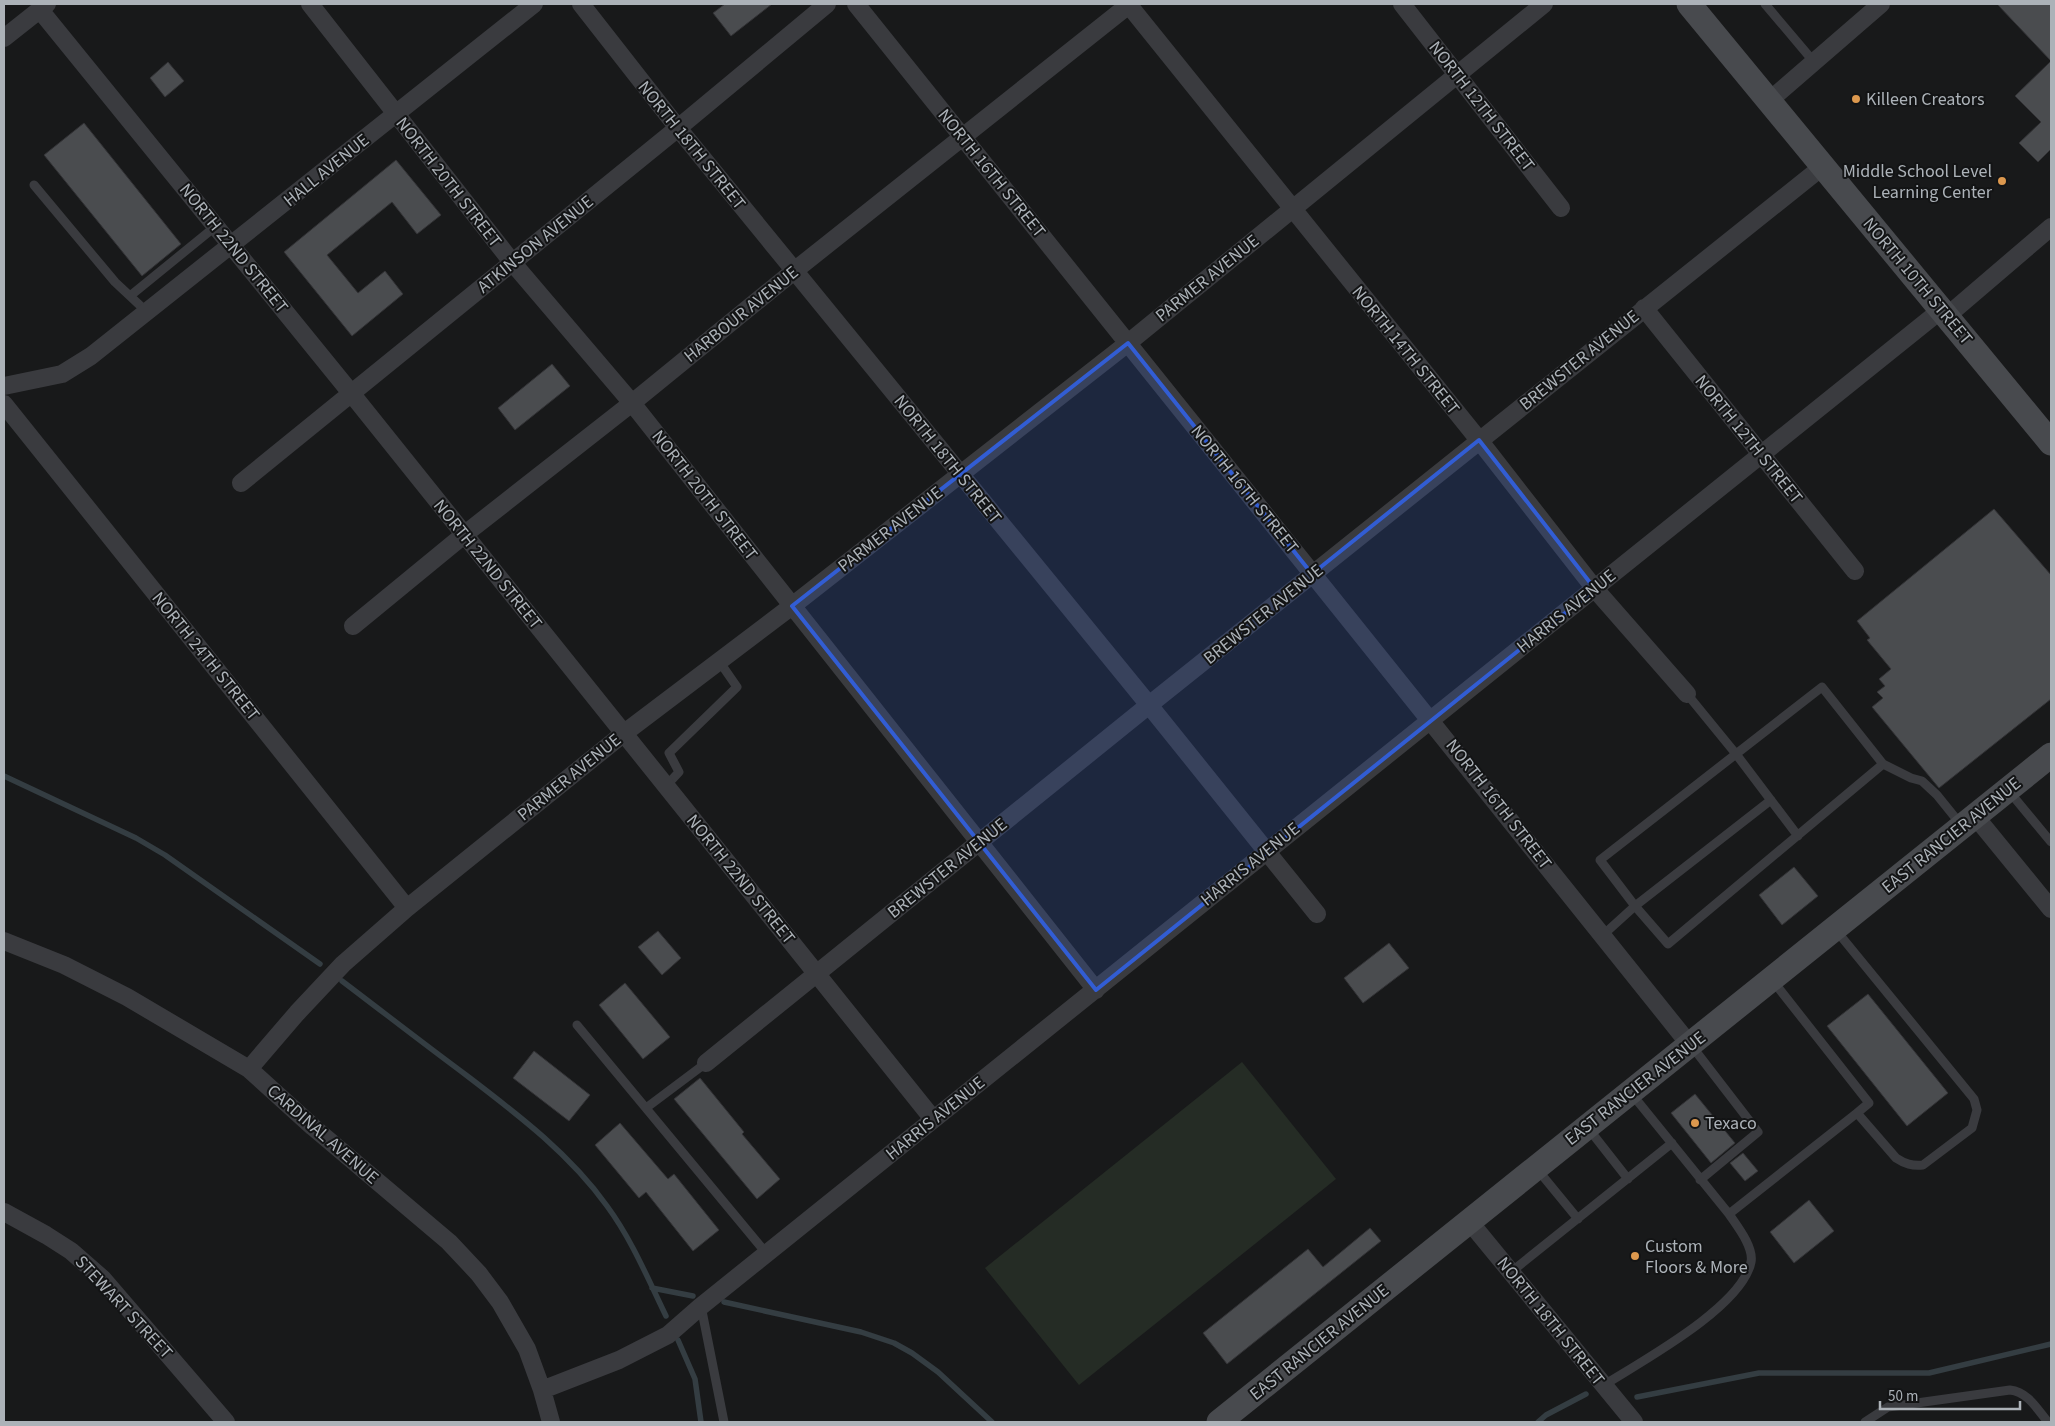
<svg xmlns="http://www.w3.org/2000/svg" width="2055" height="1426" font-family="'Source Sans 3',sans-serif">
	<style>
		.pitch { fill: #252c25 }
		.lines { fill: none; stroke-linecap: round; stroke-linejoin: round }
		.stream { stroke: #343d42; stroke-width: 5.5 }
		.building { fill: #4a4c4f; stroke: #333336 }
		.lane { stroke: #3a3b3f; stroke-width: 9 }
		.street { stroke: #3a3b3f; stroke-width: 18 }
		.secondary { stroke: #484a4e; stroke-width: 25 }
		.marked { fill: #325dd3; fill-opacity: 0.2; stroke: #325dd3; stroke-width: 4; stroke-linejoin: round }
		.poi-dot { fill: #dc984e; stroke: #131415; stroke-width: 2 }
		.labels { text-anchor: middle; stroke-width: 4; stroke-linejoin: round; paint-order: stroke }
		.poi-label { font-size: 18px; fill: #acb2b8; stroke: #131415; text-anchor: start }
		.street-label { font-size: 18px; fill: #acb2b8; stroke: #131415 }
	</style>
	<rect width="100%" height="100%" fill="#18191a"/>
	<path class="pitch" d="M1242 1062 1336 1179 1079 1385 985 1268Z"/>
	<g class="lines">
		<path class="stream" d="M4 776 136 838 165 855 320 964
			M342 981C383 1012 424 1044 466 1075 517 1114 569 1153 607 1206 632 1240 648 1279 666 1316
			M652 1288 693 1296
			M724 1302 861 1332 894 1343 912 1353 938 1372 992 1422
			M678 1340 695 1379 701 1422
			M1637 1397 1759 1373H1929L2051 1344
			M1538 1422 1546 1415 1586 1394"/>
	</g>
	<path class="building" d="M725 4H772L731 36 713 13Z
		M1997 4H2051V61Z
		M2051 61V149L2038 162 2019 143 2041 122 2015 96Z
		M168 62 184 81 165 97 150 78Z
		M84 123 181 244 142 276 44 155Z
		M396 160 441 215 417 234 392 202 327 255 358 293 385 271 403 294 352 336 284 252Z
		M552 364 570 386 515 430 498 408Z
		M1994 509 2051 575V699L1939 788 1872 707 1883 698 1877 692 1885 686 1879 679 1891 669 1867 640 1870 638 1857 621Z
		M1794 867 1818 896 1782 925 1759 895Z
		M658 931 681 958 662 975 638 947Z
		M1389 943 1409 968 1363 1003 1344 978Z
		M625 983 670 1037 643 1059 599 1005Z
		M1868 994 1948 1093 1907 1126 1827 1026Z
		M534 1051 590 1095 569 1121 513 1078Z
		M700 1078 744 1132 742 1134 780 1179 757 1199 674 1099Z
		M1695 1094 1735 1143 1711 1163 1671 1113Z
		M620 1123 668 1179 674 1174 719 1230 693 1251 646 1192 639 1198 595 1145Z
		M1743 1153 1758 1171 1745 1181 1730 1163Z
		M1809 1200 1834 1231 1794 1263 1770 1232Z
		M1370 1228 1381 1241 1227 1364 1203 1333 1308 1249 1323 1267Z"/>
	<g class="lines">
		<path class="lane" d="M1765 4 1814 62
			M34 185 115 282 147 312
			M130 296 216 226
			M1687 694 1736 754 1798 836
			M666 786 679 772 669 753 737 687 719 661
			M2008 790 2051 842
			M1771 800 1635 906 1600 860 1822 687 1883 764
			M1603 935 1635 906 1668 944 1883 764 1911 778 1922 781 1937 795 1962 826
			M1773 981 1869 1103 1857 1113
			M577 1025 766 1253
			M1691 1045 1758 1132 1700 1180
			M1631 1093 1729 1214 1857 1113 1896 1158C1905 1164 1912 1166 1923 1165L1972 1128 1977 1110 1974 1099 1835 929
			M646 1108 706 1063
			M1588 1128 1628 1179
			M1537 1169 1578 1219
			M1511 1272 1672 1143
			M701 1306 724 1422
			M1604 1385C1642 1361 1742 1307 1751 1262 1754 1247 1737 1226 1729 1214
			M1865 1422 1888 1407 2010 1390C2028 1392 2037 1409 2048 1422"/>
		<path class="street" d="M310 4 512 262 632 403 1096 990
			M581 4 678 128 1149 705 1317 914
			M856 4 1690 1045
			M1128 4 1479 440 1595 589 1687 694
			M1402 4 1561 208
			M40 10 351 393 933 1119
			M4 38 47 4
			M1769 101 1881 4
			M1644 308 1855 571
			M1947 316 2051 227
			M4 386 62 374 91 356 534 4
			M4 404 407 908
			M241 483 678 128 827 4
			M353 626 465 534 632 403 794 271 1130 4
			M1975 816 2051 909
			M4 941 64 965 127 997 249 1069 313 1127 449 1242 479 1274 500 1302 527 1349 542 1390 551 1422
			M706 1063 1149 705 1822 167
			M249 1069 297 1013 343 964 407 908 623 734 792 606 1128 343 1544 4
			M4 1212 46 1235 71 1251 103 1279 226 1422
			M1469 1221 1634 1422
			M542 1390 619 1360 668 1335 700 1307 1941 310"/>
		<path class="secondary" d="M1689 4 2051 443
			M1219 1422 2051 755"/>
	</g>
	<path class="marked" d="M1128 343 1312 574 1479 440 1595 589 1096 990 792 606Z"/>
	<g class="poi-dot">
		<circle cx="1856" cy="99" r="5"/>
		<circle cx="2002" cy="181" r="5"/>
		<circle cx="1695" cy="1123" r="5"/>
		<circle cx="1635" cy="1256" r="5"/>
	</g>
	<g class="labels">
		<g class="poi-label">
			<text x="1866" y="105">Killeen Creators</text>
			<text x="1992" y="177" text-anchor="end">Middle School Level<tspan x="1992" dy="21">Learning Center</tspan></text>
			<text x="1705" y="1129">Texaco</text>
			<text x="1645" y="1252">Custom<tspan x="1645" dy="21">Floors &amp; More</tspan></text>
		</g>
		<g class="street-label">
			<text transform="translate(1482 106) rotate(52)" y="6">NORTH 12TH STREET</text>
			<text transform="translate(692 145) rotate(51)" y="6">NORTH 18TH STREET</text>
			<text transform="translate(326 170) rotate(-39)" y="6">HALL AVENUE</text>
			<text transform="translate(992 173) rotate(51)" y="6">NORTH 16TH STREET</text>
			<text transform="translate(449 182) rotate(52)" y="6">NORTH 20TH STREET</text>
			<text transform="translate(535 244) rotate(-39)" y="6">ATKINSON AVENUE</text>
			<text transform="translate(234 248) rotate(51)" y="6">NORTH 22ND STREET</text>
			<text transform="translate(1207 278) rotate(-39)" y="6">PARMER AVENUE</text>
			<text transform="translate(1918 281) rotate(50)" y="6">NORTH 10TH STREET</text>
			<text transform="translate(741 314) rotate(-39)" y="6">HARBOUR AVENUE</text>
			<text transform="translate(1406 350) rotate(51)" y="6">NORTH 14TH STREET</text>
			<text transform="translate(1579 360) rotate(-39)" y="6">BREWSTER AVENUE</text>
			<text transform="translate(1749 439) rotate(51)" y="6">NORTH 12TH STREET</text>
			<text transform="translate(948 459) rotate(51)" y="6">NORTH 18TH STREET</text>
			<text transform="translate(1245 489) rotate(51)" y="6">NORTH 16TH STREET</text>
			<text transform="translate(705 495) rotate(52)" y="6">NORTH 20TH STREET</text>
			<text transform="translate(890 529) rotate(-38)" y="6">PARMER AVENUE</text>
			<text transform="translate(488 564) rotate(51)" y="6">NORTH 22ND STREET</text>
			<text transform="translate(1566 611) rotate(-39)" y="6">HARRIS AVENUE</text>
			<text transform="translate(1263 614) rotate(-39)" y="6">BREWSTER AVENUE</text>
			<text transform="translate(206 656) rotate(51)" y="6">NORTH 24TH STREET</text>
			<text transform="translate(569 777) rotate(-39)" y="6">PARMER AVENUE</text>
			<text transform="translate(1499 804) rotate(52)" y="6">NORTH 16TH STREET</text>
			<text transform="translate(1951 835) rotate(-39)" y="6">EAST RANCIER AVENUE</text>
			<text transform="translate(1250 864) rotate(-39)" y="6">HARRIS AVENUE</text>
			<text transform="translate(947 868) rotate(-39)" y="6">BREWSTER AVENUE</text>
			<text transform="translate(741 879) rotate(51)" y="6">NORTH 22ND STREET</text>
			<text transform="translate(1635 1088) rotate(-38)" y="6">EAST RANCIER AVENUE</text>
			<text transform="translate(935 1118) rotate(-39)" y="6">HARRIS AVENUE</text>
			<text transform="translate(323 1134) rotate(41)" y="6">CARDINAL AVENUE</text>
			<text transform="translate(124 1307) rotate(47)" y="6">STEWART STREET</text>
			<text transform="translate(1551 1321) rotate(51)" y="6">NORTH 18TH STREET</text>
			<text transform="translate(1319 1342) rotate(-39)" y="6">EAST RANCIER AVENUE</text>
		</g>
	</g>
	<rect width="2055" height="1426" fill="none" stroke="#acb2b8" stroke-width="10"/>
	<path d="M1880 1401v8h140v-8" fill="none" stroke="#acb2b8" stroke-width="2.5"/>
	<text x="1888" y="1401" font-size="15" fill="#acb2b8" stroke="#131415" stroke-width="4" paint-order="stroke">50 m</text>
</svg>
